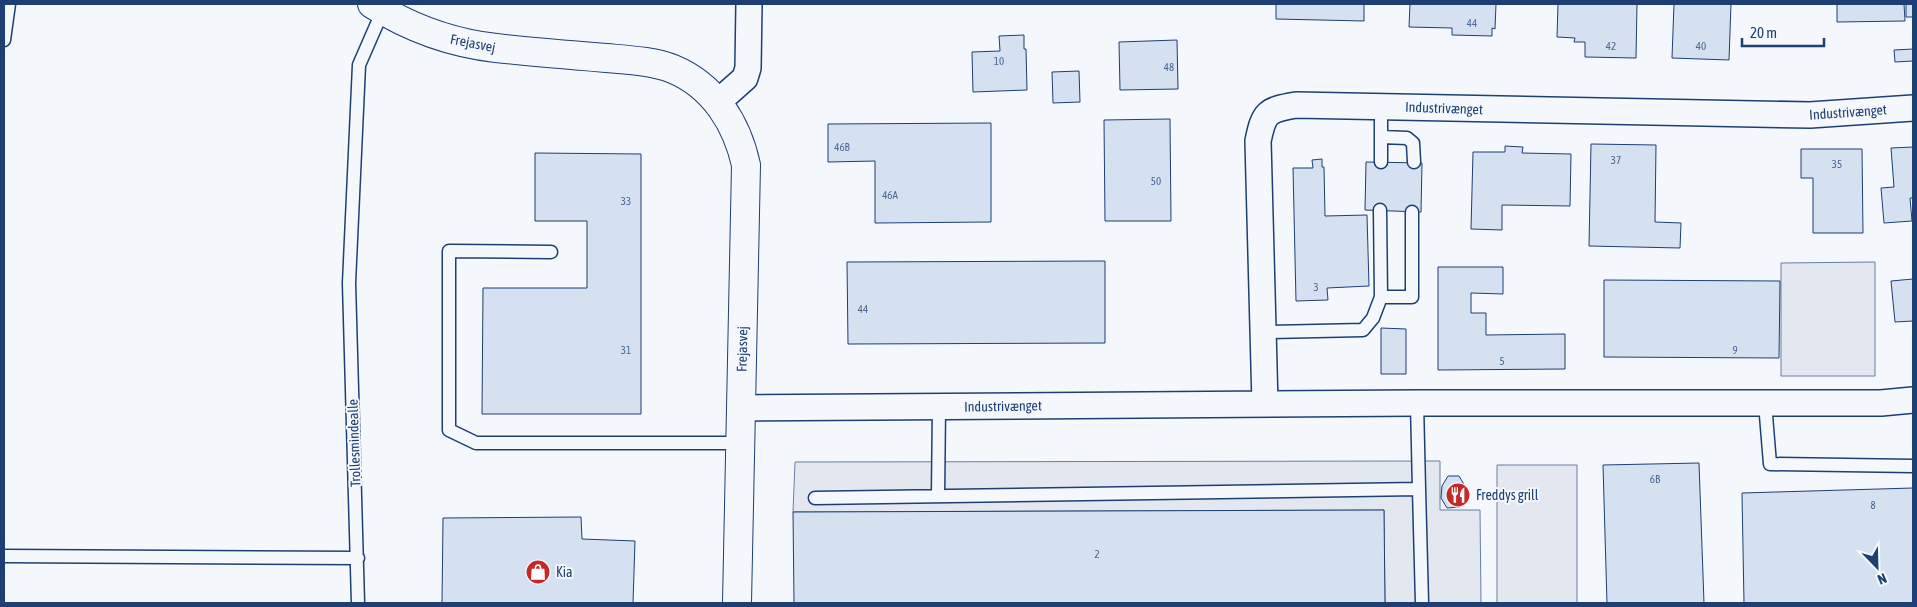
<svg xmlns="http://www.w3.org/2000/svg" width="1917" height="607" font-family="'Asap Condensed',sans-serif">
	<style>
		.parking { fill: #e3e8f0; stroke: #687fa3 }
		.building { fill: #d5e0f0; stroke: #1d3f73 }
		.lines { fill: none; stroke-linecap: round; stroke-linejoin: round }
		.lane-casing { stroke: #1d3f73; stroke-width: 15 }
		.street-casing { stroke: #1d3f73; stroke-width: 28 }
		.secondary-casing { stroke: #1d3f73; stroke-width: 30 }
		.lane { stroke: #f4f7fb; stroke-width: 12 }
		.street { stroke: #f4f7fb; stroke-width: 25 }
		.secondary { stroke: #f4f7fb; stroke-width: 28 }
		.labels { text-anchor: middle; stroke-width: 4; stroke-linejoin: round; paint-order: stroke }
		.number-label { font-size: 11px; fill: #4b6792 }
		.street-label { font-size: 14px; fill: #1d3f73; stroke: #f4f7fb }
		.poi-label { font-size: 14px; fill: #1d3f73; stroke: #f4f7fb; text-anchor: start }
	</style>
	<rect width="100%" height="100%" fill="#f4f7fb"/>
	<path class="parking" d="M1875 262V376H1781V263Z
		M1440 461V510H1480L1481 603H1385L1384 510 793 512 795 462Z
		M1497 465H1577V603H1497Z"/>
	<path class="building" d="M1276 4H1364V21L1276 19Z
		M1410 4H1496L1495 29 1492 28V36L1452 35V28L1409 27Z
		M1558 4H1637L1636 58 1585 57V42H1574L1575 38 1557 37Z
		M1674 4H1731L1729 60 1672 58Z
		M1837 4H1904L1905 21 1837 22Z
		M1906 4H1913V17H1906Z
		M1024 35V49H1026L1027 90 973 92 972 52 1000 51 999 36Z
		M1177 40 1178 89 1120 90 1119 42Z
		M1913 49V61L1895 62 1894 50Z
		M1079 71 1080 102 1053 103 1052 72Z
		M1170 119 1171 221H1105L1104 120Z
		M991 123V222L875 223V161L828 162V124Z
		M1591 144 1656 145 1655 222 1681 223 1680 248 1589 246Z
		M1505 146 1523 147 1522 153 1571 154 1570 206 1502 205V230L1471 229 1473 152H1505Z
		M1913 147V198H1910L1912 221 1884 223 1881 188 1894 187 1891 148Z
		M1801 149H1862L1863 233H1813V178H1801Z
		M535 153 641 154V414H482L483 288H587V221H535Z
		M1322 159V167H1324L1325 216 1367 215 1369 286 1327 288 1328 300 1296 301 1293 168H1313L1312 160Z
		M1366 162 1422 163 1421 212 1365 210Z
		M1105 261V343L848 344 847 262Z
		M1438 267H1503V294L1471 293V313H1486V335L1565 334V369L1438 370Z
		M1913 279V321L1895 322 1891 281Z
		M1604 280 1780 281 1779 358 1604 357Z
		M1381 328 1406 329V374H1381Z
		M1699 463 1704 603H1607L1603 465Z
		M1448 476H1459L1465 486 1466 498 1460 507 1447 508 1441 498 1442 486Z
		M1913 488V603H1744L1742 493Z
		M1384 510 1385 603H794L793 512Z
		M581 517 582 539 635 541 633 603H442L443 518Z"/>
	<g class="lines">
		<defs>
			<path id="lane" d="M4 40 9 4
				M1381 137 1407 138 1413 143 1414 162
				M1381 162V107
				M551 252 449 251V430L476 443H740
				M1381 297H1412V212
				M1264 332 1363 330 1373 318 1381 297 1380 210
				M1417 403 1419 489
				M1765 403 1770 464 1913 466
				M938 496 939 406
				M815 498 1419 489 1422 603
				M4 556 358 558
				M358 603 349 283 359 65 383 10"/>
			<path id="street" d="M718 102 745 78 748 68 749 4
				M1265 404 1258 141C1264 112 1267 110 1296 105L1810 115 1913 108
				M741 408 1417 403H1881L1913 400"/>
			<path id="secondary" d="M372 4C410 28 451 43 496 48 532 52 569 55 606 58 628 60 653 61 673 69 714 86 737 124 746 165L737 603"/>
		</defs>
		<use href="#lane" class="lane-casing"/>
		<use href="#street" class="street-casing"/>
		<use href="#secondary" class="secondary-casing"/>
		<use href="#lane" class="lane"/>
		<use href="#street" class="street"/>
		<use href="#secondary" class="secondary"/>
	</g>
	<defs>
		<symbol id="restaurant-disc" viewBox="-11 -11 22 22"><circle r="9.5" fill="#c62828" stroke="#f4f7fb"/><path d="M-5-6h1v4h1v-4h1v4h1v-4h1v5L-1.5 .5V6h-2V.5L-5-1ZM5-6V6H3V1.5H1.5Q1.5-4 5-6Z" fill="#fff"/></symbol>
		<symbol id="shop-disc" viewBox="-11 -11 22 22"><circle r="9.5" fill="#c62828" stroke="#f4f7fb"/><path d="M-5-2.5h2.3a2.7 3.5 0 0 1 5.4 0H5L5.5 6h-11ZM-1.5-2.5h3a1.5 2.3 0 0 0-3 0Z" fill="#fff"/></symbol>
	</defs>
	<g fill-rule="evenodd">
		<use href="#restaurant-disc" x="1444" y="481" width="28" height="28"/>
		<use href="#shop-disc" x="524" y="558" width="28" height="28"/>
	</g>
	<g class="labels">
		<g class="number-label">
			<text x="1472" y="27">44</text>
			<text x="1611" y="50">42</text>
			<text x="1701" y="50">40</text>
			<text x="999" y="65">10</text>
			<text x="1169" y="71">48</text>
			<text x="842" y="151">46B</text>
			<text x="1616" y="164">37</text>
			<text x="1837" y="168">35</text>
			<text x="1156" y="185">50</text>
			<text x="890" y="199">46A</text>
			<text x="626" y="205">33</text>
			<text x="1316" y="291">3</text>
			<text x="863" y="313">44</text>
			<text x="626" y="354">31</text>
			<text x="1735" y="354">9</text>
			<text x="1502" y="365">5</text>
			<text x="1655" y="483">6B</text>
			<text x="1873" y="509">8</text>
			<text x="1097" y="558">2</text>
		</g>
		<g class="street-label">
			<text transform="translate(473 43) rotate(11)" y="5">Frejasvej</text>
			<text transform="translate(1444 108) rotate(2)" y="5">Industrivænget</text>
			<text transform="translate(1848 112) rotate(-4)" y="5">Industrivænget</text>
			<text transform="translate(742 349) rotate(-89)" y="5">Frejasvej</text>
			<text transform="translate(1003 406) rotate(-1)" y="5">Industrivænget</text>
			<text transform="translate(354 443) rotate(-92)" y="5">Trollesmindealle</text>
		</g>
		<g class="poi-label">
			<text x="1476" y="500">Freddys grill</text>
			<text x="556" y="577">Kia</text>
		</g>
	</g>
	<rect width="1917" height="607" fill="none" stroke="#1d3f73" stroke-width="10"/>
	<g transform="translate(1877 567) rotate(157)" stroke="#f4f7fb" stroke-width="4" paint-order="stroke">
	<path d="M0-4L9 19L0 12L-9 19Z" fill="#1d3f73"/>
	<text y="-8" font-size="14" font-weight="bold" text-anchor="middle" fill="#1d3f73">N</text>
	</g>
	<path d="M1742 38v8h82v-8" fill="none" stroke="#1d3f73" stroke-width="2.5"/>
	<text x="1750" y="38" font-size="15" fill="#1d3f73" stroke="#f4f7fb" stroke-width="4" paint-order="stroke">20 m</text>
</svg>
